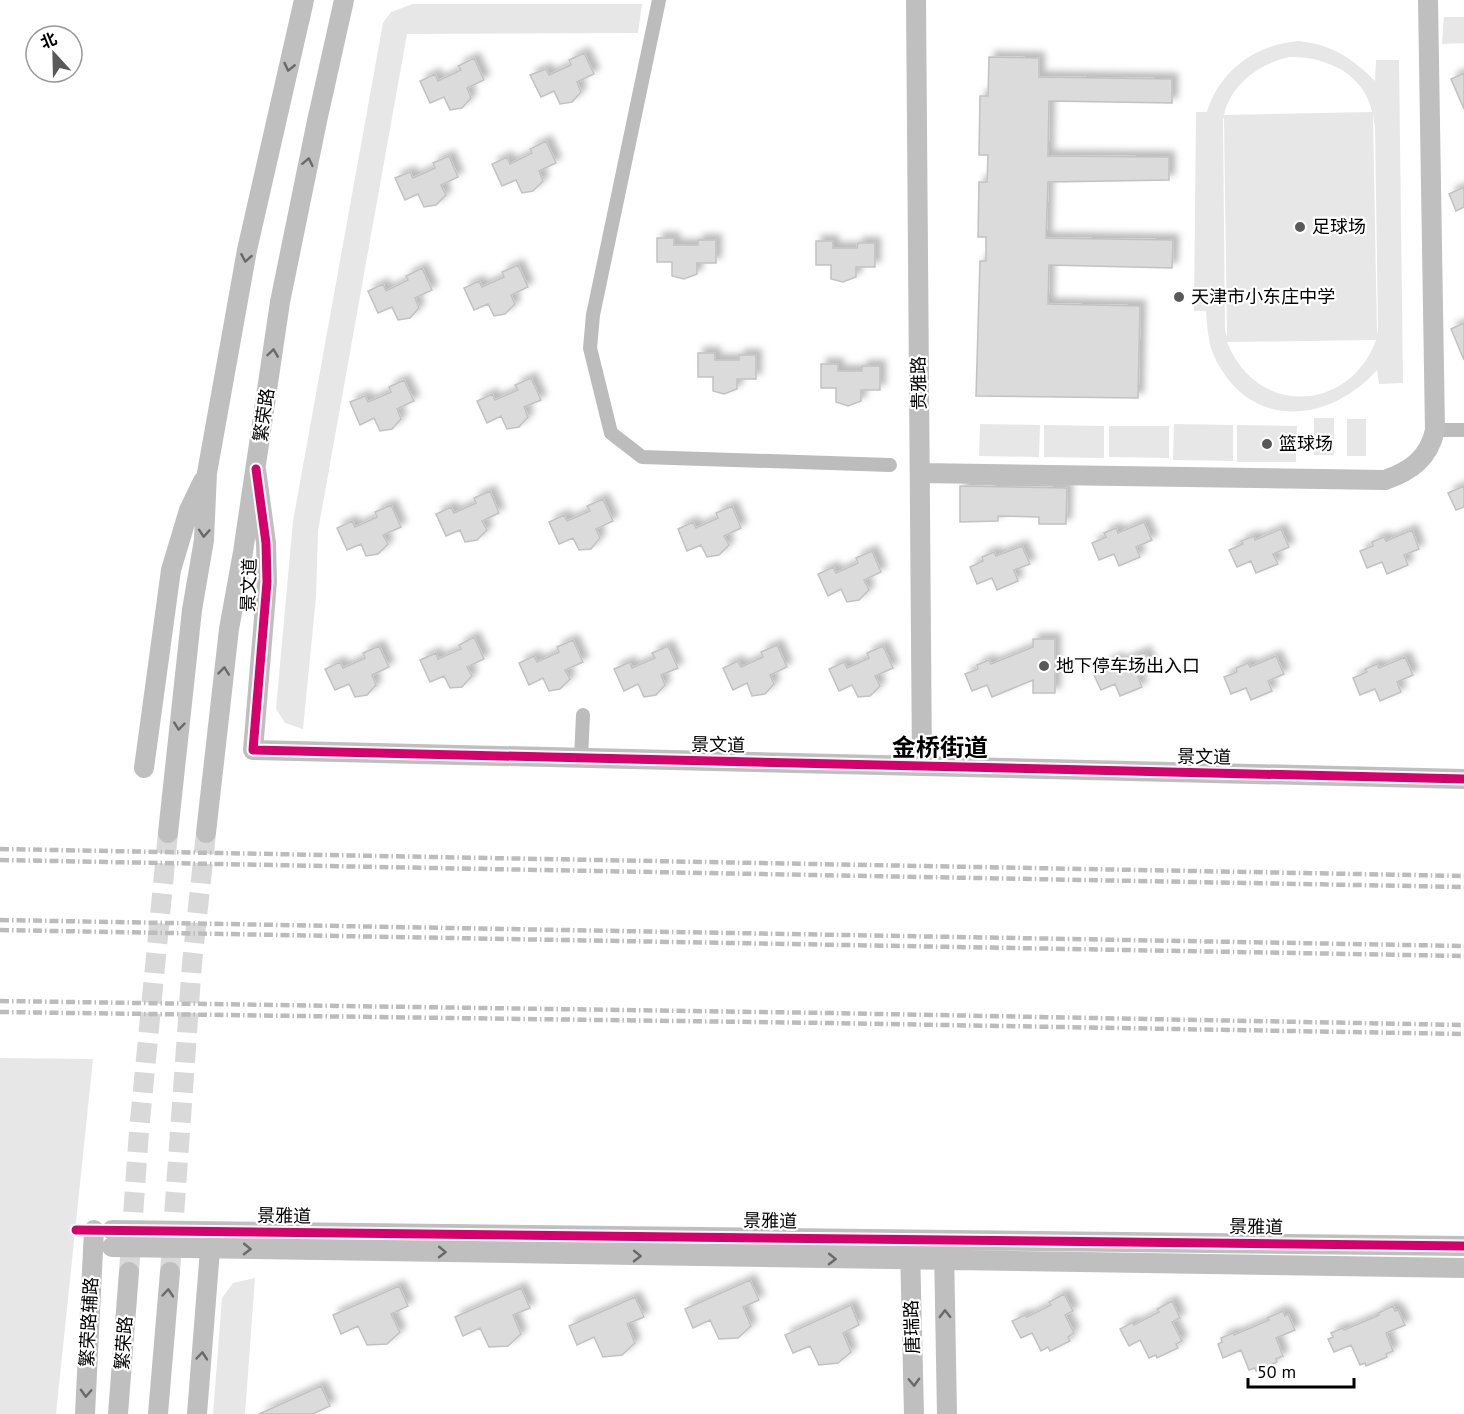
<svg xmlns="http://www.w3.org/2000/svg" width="1464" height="1414" font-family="'PT Sans','Noto Sans SC',sans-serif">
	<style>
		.green { fill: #e7e7e7; fill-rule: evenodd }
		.building { fill: #dbdbdb; stroke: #c2c2c2; stroke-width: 1.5; filter: url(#shadow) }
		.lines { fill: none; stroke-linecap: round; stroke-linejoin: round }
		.secondary-tunnel { stroke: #d9d9d9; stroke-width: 20; stroke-dasharray: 20 10; stroke-linecap: butt }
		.street { stroke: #bcbcbc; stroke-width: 14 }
		.secondary { stroke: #bfbfbf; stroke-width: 20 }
		.rail { stroke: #bcbcbc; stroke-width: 4.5; stroke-dasharray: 9 3 1.5 3; stroke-linecap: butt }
		.secondary-bridge { stroke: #bfbfbf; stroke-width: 20 }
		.cycleway-casing { stroke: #fff; stroke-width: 13 }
		.cycleway { stroke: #d6006c; stroke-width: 9 }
		.oneway { stroke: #696969 }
		.poi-dot { fill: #595959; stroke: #fff; stroke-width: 2 }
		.labels { text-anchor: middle; stroke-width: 4.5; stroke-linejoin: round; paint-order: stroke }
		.poi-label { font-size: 18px; fill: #000; stroke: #fff; text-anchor: start }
		.street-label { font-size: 18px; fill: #000; stroke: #fff }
		.district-label { font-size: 24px; font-weight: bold; fill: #000; stroke: #fff }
	</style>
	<defs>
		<filter id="shadow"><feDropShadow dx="5.5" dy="-5.5" stdDeviation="3" flood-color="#0004"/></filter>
	</defs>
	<rect width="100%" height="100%" fill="#fff"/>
	<path class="green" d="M413 4H642L638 33 407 34 318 531 316 597 303 729 285 723 276 709 293 521 383 23 391 12Z
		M1444 17H1464V43L1442 44Z
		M1298 41C1331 44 1352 58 1375 81L1376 60H1399L1403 383 1379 384 1377 370C1328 425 1248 430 1214 356 1208 342 1207 326 1206 311H1194L1196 112H1207C1220 70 1255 45 1298 41ZM1289 57C1325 56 1364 73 1372 112L1224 115C1231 84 1259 64 1289 57ZM1373 114 1375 128 1378 329 1377 335ZM1223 118 1224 119 1227 337 1225 330ZM1376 340C1350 412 1257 418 1227 342Z
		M1314 418H1334V455H1314Z
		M1347 419H1366V456H1347Z
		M980 424 1040 425 1039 457 979 456Z
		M1174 424 1233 425V461L1173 460Z
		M1044 425 1104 426V458L1044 457Z
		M1237 425 1297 426 1296 462H1237Z
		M1109 426H1169V458L1109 457Z
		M0 1058 93 1059 56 1414H0Z
		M255 1278 245 1414H213L222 1298 233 1283Z"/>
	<path class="building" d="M584 53 594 74 577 82 581 92 572 102 560 104 554 91 541 97 530 75 546 69 549 75 571 65 569 60Z
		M989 57 1039 58V77L1172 79V103L1049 101 1048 156 1169 157V180L1048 182 1046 238 1173 240 1172 268 1049 265 1048 304 1140 306 1138 398 976 396 980 261H986V237H978L979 182H987L988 155H979L980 96H988Z
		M474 58 484 80 467 88 471 98 462 108 450 110 444 97 430 103 420 81 435 74 438 81 461 70 458 66Z
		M1464 73V109L1451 79Z
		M546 141 556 163 539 171 543 181 533 191 522 193 516 180 502 186 492 164 507 157 510 164 532 153 530 149Z
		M449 156 458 177 441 185 446 195 436 205 424 207 418 194 405 200 395 178 410 172 413 178 435 168 433 163Z
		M1464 187V207L1456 211 1449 194Z
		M657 238H674V245H698V240H716V263H697V274L684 279 672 276V262H657Z
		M816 241H833V248H857L858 243H875V267H856V277L843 282 831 279V265H816Z
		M518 265 528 287 511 295 515 304 505 314 494 316 488 304 474 310 464 288 479 281 482 287 504 277 502 272Z
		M422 268 432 290 415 298 419 308 410 318 398 320 392 307 378 313 368 291 383 284 386 291 408 280 406 276Z
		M1464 323V360L1451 329Z
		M698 353H715V360H739V355H756V379H737V389L724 394 713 391V377H698Z
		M821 364H838V371H862V366H880V390H861V401L848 406 836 402V388H821Z
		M531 378 541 400 524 407 528 417 519 427 507 429 501 416 487 423 477 401 492 394 495 400 518 390 515 385Z
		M404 380 414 401 397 409 401 419 392 429 380 431 374 418 360 425 350 402 365 396 368 402 391 392 389 387Z
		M960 486 1067 488 1066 524H1039V517L998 516V521L960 522Z
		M1464 486V507L1456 510 1448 493Z
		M490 491 499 513 482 521 487 530 477 540 465 542 460 530 446 536 436 514 451 507 454 513 476 503 474 498Z
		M603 499 613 521 596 529 600 538 591 549 579 550 573 538 559 544 549 522 564 515 567 521 590 511 587 506Z
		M391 505 401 527 383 535 388 544 378 554 366 556 361 544 347 550 337 528 352 521 355 527 377 517 375 512Z
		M732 506 741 528 724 536 729 545 719 555 707 557 701 545 687 551 678 529 693 522 696 528 718 518 716 513Z
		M1144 522 1152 540 1136 547 1140 557 1119 566 1114 554 1099 560 1092 543 1106 537 1104 533 1116 528 1118 533Z
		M1281 529 1289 547 1273 554 1278 564 1256 573 1251 561 1237 567 1229 550 1243 544 1241 541 1254 536 1255 540Z
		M1412 530 1419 549 1404 555 1408 565 1387 574 1382 562 1367 568 1360 551 1373 546 1372 542 1384 537 1386 541Z
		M1022 546 1030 564 1014 570 1018 581 997 590 992 578 977 584 970 567 983 561 982 557 994 552 996 556Z
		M872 551 881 572 864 580 869 590 859 600 847 602 841 589 828 596 818 574 833 567 836 573 858 563 856 558Z
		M474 637 484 659 467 667 472 676 462 687 450 688 444 676 430 682 420 660 436 653 438 659 461 649 459 645Z
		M1033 639H1055V693H1033V680L992 697 987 685 972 691 965 674 978 669 977 665 989 660 991 664 1033 647Z
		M573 640 583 662 565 670 570 679 560 689 549 691 543 678 529 685 519 663 534 656 537 662 559 652 557 647Z
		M777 645 787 667 770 675 774 684 765 694 752 696 747 683 733 690 723 668 738 661 741 667 763 657 761 652Z
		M379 646 389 667 372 675 376 685 367 695 355 697 349 684 335 690 325 669 340 662 343 668 365 658 363 653Z
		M668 646 678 668 661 675 665 685 656 695 644 697 638 684 624 691 614 669 630 662 632 668 655 658 652 653Z
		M883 646 893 668 875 676 880 686 870 696 858 697 852 685 839 691 829 669 844 662 847 668 869 658 867 653Z
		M1145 652 1153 670 1138 677 1142 687 1120 696 1115 684 1101 690 1093 673 1107 667 1105 663 1118 658 1119 663Z
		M1276 656 1284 674 1268 681 1272 691 1251 700 1246 688 1231 694 1224 677 1237 672 1236 668 1248 663 1250 667Z
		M1405 657 1413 675 1397 682 1401 692 1380 701 1375 689 1360 695 1353 678 1367 672 1365 669 1377 664 1379 668Z
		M750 1280 759 1300 743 1307 751 1326 738 1338 719 1339 710 1320 693 1328 685 1309Z
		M399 1286 408 1306 391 1314 400 1332 387 1344 367 1345 358 1326 341 1334 333 1315Z
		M521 1288 530 1308 513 1315 521 1334 508 1346 489 1347 480 1328 463 1336 455 1317Z
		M1064 1294 1073 1311 1065 1315 1074 1333 1068 1337 1070 1341 1050 1351 1048 1347 1041 1351 1032 1333 1021 1338 1012 1321 1025 1315 1027 1317 1051 1305 1049 1302Z
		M635 1297 644 1317 627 1324 635 1343 622 1355 603 1357 594 1337 577 1345 569 1326Z
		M1172 1301 1180 1318 1172 1322 1182 1341 1176 1344 1178 1348 1157 1358 1156 1355 1149 1358 1140 1340 1129 1346 1120 1329 1133 1322 1134 1325 1159 1312 1157 1309Z
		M851 1305 859 1325 843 1333 851 1352 838 1363 819 1365 810 1346 793 1353 785 1335Z
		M1393 1306 1395 1311 1398 1310 1405 1325 1386 1333 1393 1351 1386 1354 1387 1357 1366 1366 1365 1363 1360 1365 1351 1345 1334 1352 1328 1339 1333 1337 1331 1333 1343 1328 1344 1330 1379 1315 1378 1313Z
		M1283 1311 1285 1316 1288 1314 1295 1330 1276 1338 1283 1356 1276 1359 1277 1362 1256 1371 1255 1368 1249 1370 1241 1350 1223 1358 1218 1344 1222 1342 1221 1338 1233 1333 1234 1335 1269 1320 1267 1318Z
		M321 1386 330 1406 313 1414H259Z"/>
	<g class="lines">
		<path class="secondary-tunnel" d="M129 1272 139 1131 168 833
			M170 1272 192 963 206 833"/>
		<path class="street" d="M659 0 593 315 590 348 611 433 642 457 890 465
			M1435 430H1464
			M581 758 583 715"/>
		<path class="secondary" d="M916 0 922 766
			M256 469 266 543 267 582 253 750 1464 779
			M920 473 1385 480C1411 471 1429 458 1435 430L1428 0
			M144 768 171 570 189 510 203 481
			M168 833 192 610 204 540 207 473 247 250 304 0
			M206 833 229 629 243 552 280 302 317 121 344 0
			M191 1231 1464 1246
			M189 1248 1464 1268
			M910 1248 914 1414
			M944 1249 947 1414
			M85 1414 94 1230
			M118 1414 129 1272
			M158 1414 170 1272
			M197 1414 211 1237"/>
		<path class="rail" d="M0 849 1464 876
			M0 860 1464 887
			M0 920 1464 946
			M0 930 1464 956
			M0 1001 828 1013 1464 1025
			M0 1012 828 1023 1464 1034"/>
		<path class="secondary-bridge" d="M112 1230 191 1231
			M112 1247 189 1248"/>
		<defs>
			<path id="cycleway" d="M256 469 266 543 267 582 253 750 1464 779
				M76 1230 1464 1246"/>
		</defs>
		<use href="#cycleway" class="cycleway-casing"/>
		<use href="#cycleway" class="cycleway"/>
	</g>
	<defs><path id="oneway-chevron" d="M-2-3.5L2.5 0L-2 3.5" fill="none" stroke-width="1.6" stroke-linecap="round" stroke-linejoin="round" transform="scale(1.5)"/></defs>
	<g class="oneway">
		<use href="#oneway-chevron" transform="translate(289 67) rotate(103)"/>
		<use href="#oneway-chevron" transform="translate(308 162) rotate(-78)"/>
		<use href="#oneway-chevron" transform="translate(246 258) rotate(100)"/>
		<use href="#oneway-chevron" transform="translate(273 353) rotate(-82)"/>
		<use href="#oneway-chevron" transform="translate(204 533) rotate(94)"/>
		<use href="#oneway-chevron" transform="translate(224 671) rotate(-84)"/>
		<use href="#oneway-chevron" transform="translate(179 726) rotate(96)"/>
		<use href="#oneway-chevron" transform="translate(247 1249) rotate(1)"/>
		<use href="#oneway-chevron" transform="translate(442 1252) rotate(1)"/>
		<use href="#oneway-chevron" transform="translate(637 1256) rotate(1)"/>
		<use href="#oneway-chevron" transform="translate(832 1259) rotate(1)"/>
		<use href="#oneway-chevron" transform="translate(168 1293) rotate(-85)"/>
		<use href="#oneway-chevron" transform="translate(945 1314) rotate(-91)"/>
		<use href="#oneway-chevron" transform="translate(202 1356) rotate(-85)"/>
		<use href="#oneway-chevron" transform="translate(914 1382) rotate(88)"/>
		<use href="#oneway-chevron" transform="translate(86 1393) rotate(93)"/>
	</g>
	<g class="poi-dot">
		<circle cx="1300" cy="227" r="6"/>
		<circle cx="1179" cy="297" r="6"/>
		<circle cx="1267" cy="444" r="6"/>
		<circle cx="1044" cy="666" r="6"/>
	</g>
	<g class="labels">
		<g class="poi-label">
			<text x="1312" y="233">足球场</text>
			<text x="1191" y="303">天津市小东庄中学</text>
			<text x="1279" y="450">篮球场</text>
			<text x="1056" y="672">地下停车场出入口</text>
		</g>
		<g class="street-label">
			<text transform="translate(919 383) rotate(-91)" y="6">贵雅路</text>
			<text transform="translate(264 415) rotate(-82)" y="6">繁荣路</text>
			<text transform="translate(249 585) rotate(-88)" y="6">景文道</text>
			<text transform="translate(718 745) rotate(1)" y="6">景文道</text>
			<text transform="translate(1204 757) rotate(1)" y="6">景文道</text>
			<text transform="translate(284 1216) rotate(1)" y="6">景雅道</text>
			<text transform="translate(770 1221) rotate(1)" y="6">景雅道</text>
			<text transform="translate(1256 1227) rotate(1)" y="6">景雅道</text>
			<text transform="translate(89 1322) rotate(-87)" y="6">繁荣路辅路</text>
			<text transform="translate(912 1327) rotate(-92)" y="6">唐瑞路</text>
			<text transform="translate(124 1343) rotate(-86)" y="6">繁荣路</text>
		</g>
		<g class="district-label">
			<text x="940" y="756">金桥街道</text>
		</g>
	</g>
	<g transform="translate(54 54) rotate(338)"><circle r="28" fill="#ffffff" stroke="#999999" stroke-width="1.5"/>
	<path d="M0-4.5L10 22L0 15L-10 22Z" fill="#595959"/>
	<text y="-9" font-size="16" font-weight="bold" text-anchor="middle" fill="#000000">北</text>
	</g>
	<path d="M1248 1378v9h106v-9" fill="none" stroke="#000000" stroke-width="3"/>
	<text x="1257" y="1378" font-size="18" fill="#000000" stroke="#ffffff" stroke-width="4.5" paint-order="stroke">50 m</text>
</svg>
